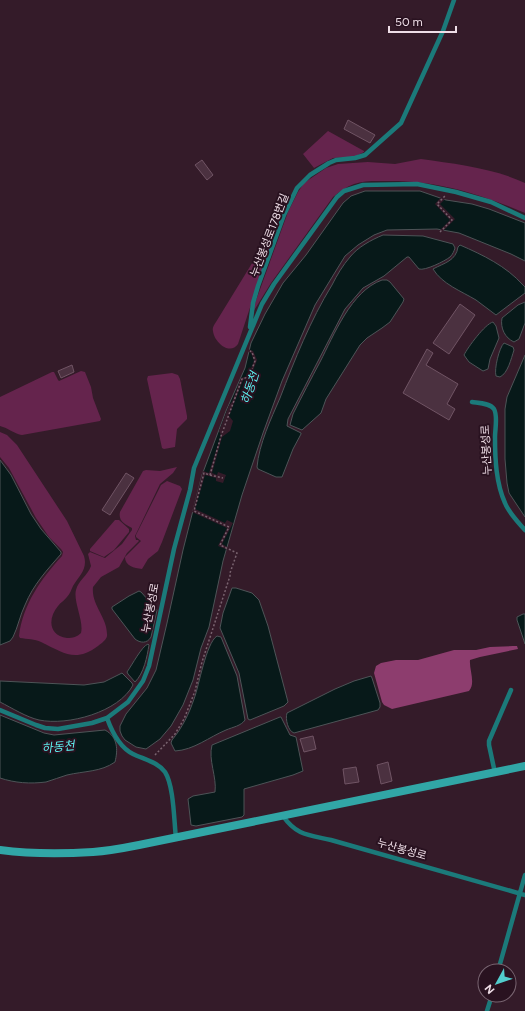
<svg xmlns="http://www.w3.org/2000/svg" width="525" height="1011" font-family="Figtree,'Noto Sans KR',sans-serif">
	<style>
		.green { fill: #65244d }
		.forest { fill: #8d3d6e }
		.water { fill: #071919; stroke: #4d5457 }
		.pier { fill: #341b29 }
		.building { fill: #4b3140; stroke: #705464 }
		.lines { fill: none; stroke-linecap: round; stroke-linejoin: round }
		.path { stroke: #79636f; stroke-width: 1.5; stroke-dasharray: 2 2; stroke-linecap: butt }
		.lane { stroke: #1b7a7a; stroke-width: 4.5 }
		.secondary { stroke: #31a6a6; stroke-width: 8 }
		.labels { text-anchor: middle; stroke-width: 4; stroke-linejoin: round; paint-order: stroke }
		.street-label { font-size: 11px; fill: #efdee7; stroke: #291220 }
		.water-label { font-size: 12px; font-style: italic; fill: #5cefee; stroke: #291220 }
	</style>
	<rect width="100%" height="100%" fill="#341b29"/>
	<path class="green" d="M328 131 364 151V152L354 157 333 158 314 168 303 154Z
		M421 159C456 164 493 168 525 183V213C480 194 439 181 390 181 378 181 365 180 354 184 346 187 339 192 333 197L271 283 253 312 254 306 288 212 298 192 304 183 326 168 338 164 368 162 395 164Z
		M269 239 271 244 238 344C230 356 214 342 213 331 212 328 214 325 216 322L262 247Z
		M81 371 85 372 91 387 93 398 101 419 100 421 22 435C15 434 8 428 0 426V397L52 372H54L58 380 59 381Z
		M172 373 178 375 180 379 187 416V419L177 429 175 447 164 449 162 448 147 379 148 376Z
		M0 432 7 435 17 445 67 521 84 556C88 569 79 576 73 586 71 590 70 594 67 597 65 600 61 602 58 606 48 618 48 635 67 638 73 638 77 637 81 633 84 621 73 601 76 590 78 581 88 575 91 566L88 554 90 552 105 558 122 544 132 530V528C125 524 118 521 120 512L143 471 146 470 160 471 177 467 173 473 160 484 135 536 136 540H138L139 541 127 553 119 567 101 577 93 587C91 605 107 617 107 634 108 639 102 643 98 646 75 663 64 653 41 642 35 639 27 639 20 638L19 636C23 604 41 579 62 556L63 552 61 549 49 537 36 518 9 468 0 457Z
		M167 481 180 486 182 489 162 542 158 551 148 559 142 569C134 568 125 566 125 557L141 541 136 537V535L161 485Z
		M115 520H119L129 529V532L114 550 104 557 90 551V549Z"/>
	<path class="forest" d="M513 646H517L518 649 480 657 470 660C469 670 476 683 469 691L392 709 384 705 382 702 374 673 376 666 381 663 396 660H418L454 650H476L490 647Z"/>
	<path class="water" d="M365 191H420L446 200 472 204 489 209 525 223V261L511 254 459 233 437 229 387 230 374 235 358 245 345 256 315 305 282 381 263 433 242 495 223 561 209 627 201 648 193 680 183 705 171 726 160 739 146 749 136 747 125 740 122 736 120 731V726L126 714 147 688 156 670 167 623 183 550 202 475 226 411 245 368 251 343 265 314 283 283 306 255 343 203 351 196Z
		M383 235 423 236 453 244 455 248C454 251 453 254 450 257 445 261 425 271 419 269L409 257H407L384 276 363 288 345 309 288 419 287 426 301 433V434L293 449 282 477H276L258 469 257 467C259 444 271 419 280 398 295 359 310 321 332 285 337 275 343 265 350 257 358 247 371 240 383 235Z
		M460 245C483 255 506 266 523 285L525 287V293L496 315C489 310 483 305 476 300 461 291 442 284 433 269 444 263 456 261 458 247Z
		M382 280H387L390 282 404 299 403 302 390 322 382 328 367 338 360 345 326 399 321 413 302 430 290 425 293 414C302 396 311 379 320 362 334 335 351 291 382 280Z
		M525 302V323L519 339 514 342C505 338 500 328 502 318L518 305Z
		M493 322 496 326 499 338 490 359 488 369 483 371 469 362 464 355C468 347 485 324 493 322Z
		M504 343 513 347 514 350C511 359 508 373 500 377L496 376C494 369 499 348 504 343Z
		M525 355V517L509 493 507 483 505 459V409L507 397Z
		M0 460 11 475 31 514 41 529 61 552V554C47 570 33 585 25 605 20 615 18 627 13 637L10 641 0 645Z
		M232 588H236L252 593 259 600 268 626 288 702 284 706 250 720 248 719 239 673 220 628 223 613Z
		M139 591 141 592 157 610 151 637C147 644 140 643 135 639L112 609V607L129 596Z
		M523 614H525V644L517 620V617Z
		M217 636 221 637 237 676 245 720C241 726 233 727 226 730 209 737 194 750 175 751L171 743 172 740C182 728 189 714 194 699 199 686 206 643 217 636Z
		M148 644 149 645C147 657 144 673 135 682L128 674 127 672C132 665 142 646 148 644Z
		M122 673 132 683 133 685C119 712 68 726 39 720 26 717 12 708 0 702V681L84 685 104 682Z
		M371 676 372 678 380 703V707L378 710 294 733C288 731 285 719 287 713L335 689 354 681Z
		M0 715 44 733 54 735 105 730C118 737 118 750 115 762 101 772 84 771 67 775 60 777 53 780 46 782 30 784 15 783 0 778Z
		M280 717H281L290 735 296 737 303 771 293 775 244 789V815L242 817 196 826 191 825 188 799 193 796 215 792C217 777 208 760 212 745Z"/>
	<path class="pier" d="M442 196 446 198 440 204 455 219 442 232H438L450 220 435 204Z
		M248 349 253 351 257 360 250 378 243 380 229 416 233 421 230 431 222 437 212 473 217 475 218 472 226 475 223 483 216 481V478L205 475 195 509 225 523 227 520 233 523 222 544 229 548 228 550 218 546 227 528 192 512 203 471 209 473 221 435 219 431 229 405 232 402 241 378 248 376 254 361 251 353 247 351Z"/>
	<path class="building" d="M348 120 375 135 370 143 344 129Z
		M202 160 213 175 207 180 195 165Z
		M460 304 475 315 449 354 433 343Z
		M427 349 433 353 426 365 458 384 447 404 455 409 449 420 403 393Z
		M72 365 74 372 61 378 58 371Z
		M126 473 134 478 110 515 102 510Z
		M313 736 316 749 304 752 300 739Z
		M388 762 392 781 381 784 377 765Z
		M356 767 359 782 345 784 343 769Z"/>
	<g class="lines">
		<path class="path" d="M440 232 452 220 437 204 445 196
			M210 475 223 478
			M155 755 175 734 184 719 190 704 195 691 202 662 230 576V573L237 553 220 545 229 527 194 511 204 473 210 475 221 436 242 379 249 377 255 361 252 352 250 351"/>
		<path class="lane" d="M250 327 253 303 258 286 284 215 297 188 310 175 329 163 336 160 355 158 365 155 401 123 443 31 454 0
			M472 402C478 403 490 403 494 409 498 416 495 429 495 437 495 459 496 483 505 503 509 513 518 522 525 530
			M0 710 36 725 45 728 58 729 92 723 107 718 128 702 143 681 149 666 174 549 190 490 194 468 262 304 274 284 337 197 344 191 363 185 417 184 456 192 491 202 525 218
			M107 718C112 732 119 747 133 754 143 759 158 762 165 772 174 786 174 822 176 838
			M495 773 489 745V741L511 690
			M283 816C297 836 309 835 331 840L525 895
			M498 971 525 875
			M487 1011 492 995"/>
		<path class="secondary" d="M0 850C30 854 62 854 93 852 108 851 124 848 139 845L525 766"/>
	</g>
	<g class="labels">
		<g class="street-label">
			<text transform="translate(269 235) rotate(-69)" y="4">누산봉성로178번길</text>
			<text transform="translate(486 450) rotate(-93)" y="4">누산봉성로</text>
			<text transform="translate(150 608) rotate(-79)" y="4">누산봉성로</text>
			<text transform="translate(402 849) rotate(16)" y="4">누산봉성로</text>
		</g>
		<g class="water-label">
			<text transform="translate(250 388) rotate(-72)" y="4">하동천</text>
			<text transform="translate(58 747) rotate(-6)" y="4">하동천</text>
		</g>
	</g>
	<g transform="translate(497 983) rotate(230)"><circle r="19" fill="#291220" stroke="#786470"/>
	<path d="M0-3L7 15L0 10L-7 15Z" fill="#52cdcd"/>
	<text y="-6" font-size="11" font-weight="bold" text-anchor="middle" fill="#efdee7">N</text>
	</g>
	<path d="M389 26v6h67v-6" fill="none" stroke="#efdee7" stroke-width="2"/>
	<text x="395" y="26" font-size="12" fill="#efdee7" stroke="#291220" stroke-width="3" paint-order="stroke">50 m</text>
</svg>
